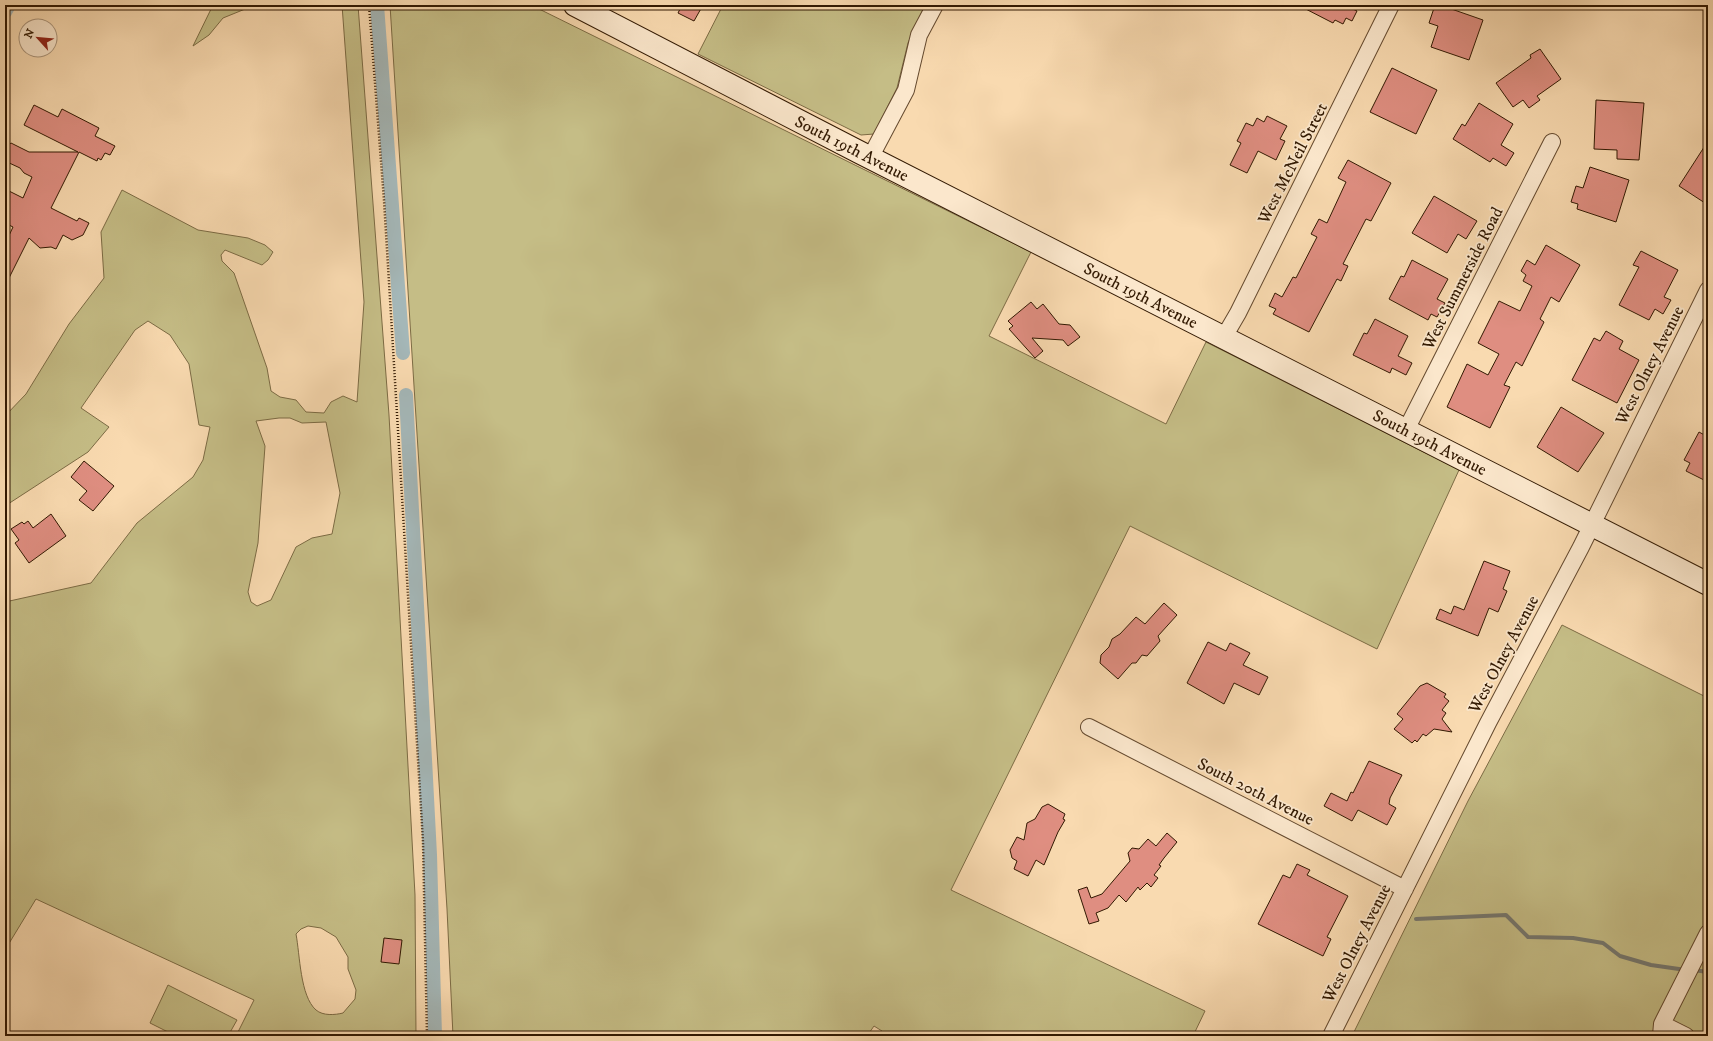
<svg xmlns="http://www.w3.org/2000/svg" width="1713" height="1041" font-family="'IM FELL DW Pica',serif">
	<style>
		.green { fill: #c5bd86; stroke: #7c6b44; fill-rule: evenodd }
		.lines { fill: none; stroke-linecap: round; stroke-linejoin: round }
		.stream { stroke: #76786f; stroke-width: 4 }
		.canal { stroke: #a4b7b8; stroke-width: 14 }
		.building { fill: #df8e81; stroke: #321902 }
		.street-casing { stroke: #64492e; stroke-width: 18 }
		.secondary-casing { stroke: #321902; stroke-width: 24 }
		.path { stroke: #321902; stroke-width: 2.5; stroke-dasharray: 1 2; stroke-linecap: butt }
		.street { stroke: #fbe7cc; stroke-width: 16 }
		.secondary { stroke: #fbe7cc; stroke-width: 22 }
		.labels { text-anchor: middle; stroke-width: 3.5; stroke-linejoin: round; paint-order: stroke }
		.street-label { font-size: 17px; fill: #321902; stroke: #fbe7cc }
	</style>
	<rect width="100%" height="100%" fill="#f9dab0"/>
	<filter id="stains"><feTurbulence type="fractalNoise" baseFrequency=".005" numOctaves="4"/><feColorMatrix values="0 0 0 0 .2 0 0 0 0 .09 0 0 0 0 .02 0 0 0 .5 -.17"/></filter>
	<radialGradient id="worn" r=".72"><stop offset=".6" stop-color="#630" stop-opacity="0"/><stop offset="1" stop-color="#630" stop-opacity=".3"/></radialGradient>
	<path class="green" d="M213 5H255L223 18 209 35 193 46Z
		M342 5H358L389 415 415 895 416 1036H236L254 1000 36 899 5 950V602L91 583 137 523 193 477 203 460 210 427 199 425 189 364 170 335 148 321 135 330 81 408 109 427 88 452 5 506V416L26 394 69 324 104 278 101 232 122 190 198 230 248 238 265 245 273 252 268 260 262 265 225 250 221 255 222 261 234 273 267 368 271 391 280 397 296 400 306 412 324 413 331 402 343 396 357 402 364 302ZM279 418H290L302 423 326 422 340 493 332 534 312 538 296 547 271 600 257 606 251 602 248 592 258 543 265 446 256 421ZM308 926 321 928 336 937 348 957V969L356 990 355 999 343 1013C335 1015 323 1016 316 1010 300 996 300 955 296 934L301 929Z
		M390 5H531L1031 252 989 336 1166 424 1206 342 1459 470 1377 649 1130 526 951 890 1205 1011 1193 1036H879L882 1031 874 1026 867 1036H453L447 909Z
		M723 5H925L908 43 897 88 874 134 861 135 698 54Z
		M1562 625 1708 698V919L1653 1031 1663 1036H1352L1468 801Z
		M1708 947V1036H1693L1671 1021Z
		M168 985 237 1020 228 1036H176L150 1023Z"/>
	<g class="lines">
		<path class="stream" d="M1416 919 1506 915 1528 937 1573 938 1603 943 1620 956 1651 965 1686 970
			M1693 970 1708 972"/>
		<path class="canal" d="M377 5 403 353
			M5 12 9 5
			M406 395 430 855 435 1036"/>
	</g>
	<path class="building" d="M682 5H703L694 21 678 13Z
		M1298 5H1353L1351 8 1357 11 1352 21 1346 18 1343 24 1335 20 1333 23Z
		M1435 5H1440L1483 20 1469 60 1431 47 1438 26 1429 23Z
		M1540 49 1561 79 1537 96 1540 100 1529 108 1523 100 1513 107 1496 83 1531 58 1530 55Z
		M1392 68 1437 90 1416 134 1370 112Z
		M1596 100 1644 103 1639 160 1617 159V150L1594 149Z
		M1479 103 1513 124 1501 145 1514 153 1506 166 1493 158 1490 162 1453 139 1462 124 1465 126Z
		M34 105 58 117 62 109 99 128 95 136 115 146 110 155 105 153 101 160 98 158 97 161 79 152 51 208 77 221 79 218 89 223 83 235 72 240 63 235 56 249 51 247 40 248 29 238 5 286V244L13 227 7 224 5 219V189L23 198 32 177 24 173 20 168 5 161V148L11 143 29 152H78L24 125Z
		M1267 116 1287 126 1280 139 1285 141 1276 160 1258 151 1247 173 1230 165 1241 143 1237 141 1246 123 1253 126 1257 118 1264 122Z
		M1708 141V205L1679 186Z
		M1348 160 1391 183 1371 221 1366 219 1343 264 1348 266 1341 281 1337 279 1309 332 1273 314 1276 309 1269 306 1275 293 1282 297 1293 277 1296 278 1317 237 1311 234 1319 219 1327 223 1346 182 1338 178Z
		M1590 167 1629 180 1616 222 1577 209 1578 204 1571 202 1576 186 1583 188Z
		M1434 196 1477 221 1466 239 1458 234 1447 253 1412 233Z
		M1546 245 1580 265 1559 302 1551 297 1540 319 1544 322 1522 366 1516 362 1504 385 1510 387 1490 428 1447 407 1467 364 1488 375 1499 354 1478 343 1499 301 1520 311 1532 286 1523 281 1526 275 1521 271 1527 260 1535 265Z
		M1641 251 1678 270 1664 297 1671 300 1663 314 1655 309 1649 320 1619 305 1639 267 1633 265Z
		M1412 260 1448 279 1437 299 1445 303 1437 317 1431 314 1428 320 1389 299 1401 276 1404 277Z
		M1031 302 1037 309 1043 304 1059 324 1070 325 1080 337 1068 346 1063 340 1032 338 1043 351 1035 358 1009 329 1013 326 1008 321Z
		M1375 319 1408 336 1398 356 1412 363 1406 375 1392 368 1390 373 1353 355 1364 333 1367 334Z
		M1606 331 1623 341 1619 349 1639 360 1617 403 1572 380 1594 338 1600 341Z
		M1561 407 1604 433 1578 472 1537 447Z
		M1699 432 1708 437V482L1686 471 1690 463 1684 460Z
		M84 461 114 486 93 511 79 500 87 491 71 477Z
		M51 514 66 536 29 563 15 543 19 540 11 529 22 522 24 524 28 521 33 528Z
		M1484 561 1510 571 1503 589 1507 591 1498 612 1489 608 1478 636 1436 619 1440 609 1451 614 1454 606 1464 610Z
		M1164 603 1177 615 1158 636 1160 641 1147 656 1142 655 1136 663H1132L1118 679 1100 663 1101 655 1109 647 1112 639 1120 634 1136 617 1145 624Z
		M1208 642 1226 651 1230 643 1250 653 1243 665 1268 677 1259 695 1234 683 1224 704 1187 683Z
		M1427 683 1446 694 1444 697 1449 701 1442 710 1446 713 1442 719 1452 732 1434 729 1426 736 1423 734 1417 742 1415 740 1412 743 1394 729 1403 719 1397 714 1420 686Z
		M1369 761 1402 775 1390 798 1389 804 1396 808 1387 825 1358 810 1352 821 1324 806 1331 793 1347 801 1351 792 1353 793Z
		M1048 804 1065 814 1063 819 1065 820 1058 832 1044 865 1036 860 1028 876 1014 869 1017 861 1012 858 1010 850 1017 837 1024 840 1027 823 1035 819 1042 807Z
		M1167 833 1177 842 1164 858 1159 865 1161 866 1154 875 1158 878 1151 887 1147 883 1140 890 1138 887 1126 902 1119 895 1108 908 1096 913 1099 921 1089 924 1078 890 1087 887 1091 898 1102 894 1130 861 1128 853 1132 848 1139 849 1148 839 1156 846Z
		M1297 864 1310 870 1307 875 1348 896 1327 937 1331 939 1323 956 1258 924 1283 875 1290 878Z
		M384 938 402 940 399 964 381 962Z"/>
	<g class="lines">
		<defs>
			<path id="street" d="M870 158 906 90 919 35 935 5
				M1224 337 1238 313 1391 5
				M1406 430 1552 142
				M1089 727 1405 889
				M1662 1024 1686 1036
				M1331 1036 1488 723 1581 547 1708 290
				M1661 1036 1662 1024 1708 933"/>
			<path id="secondary" d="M575 5 859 152 1708 584"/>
		</defs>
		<use href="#street" class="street-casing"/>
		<use href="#secondary" class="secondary-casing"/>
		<path class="path" d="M369 5 384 200 423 842 427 1036"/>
		<use href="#street" class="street"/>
		<use href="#secondary" class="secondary"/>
	</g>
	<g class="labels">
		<g class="street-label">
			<text transform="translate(852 148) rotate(27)" y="6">South 19th Avenue</text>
			<text transform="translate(1292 163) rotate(-63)" y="6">West McNeil Street</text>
			<text transform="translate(1462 278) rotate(-63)" y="6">West Summerside Road</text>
			<text transform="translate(1141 295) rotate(27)" y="6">South 19th Avenue</text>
			<text transform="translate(1649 365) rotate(-63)" y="6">West Olney Avenue</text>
			<text transform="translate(1430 442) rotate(27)" y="6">South 19th Avenue</text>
			<text transform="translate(1503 654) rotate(-62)" y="6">West Olney Avenue</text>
			<text transform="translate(1256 791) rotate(27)" y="6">South 20th Avenue</text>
			<text transform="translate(1356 943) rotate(-63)" y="6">West Olney Avenue</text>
		</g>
	</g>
	<rect width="1713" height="1041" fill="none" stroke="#f9dab0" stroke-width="20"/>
	<rect x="6" y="6" width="1701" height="1029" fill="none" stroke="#321902" stroke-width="2"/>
	<rect x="10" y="10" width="1693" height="1021" fill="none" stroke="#321902"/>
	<g transform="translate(38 38) rotate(297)"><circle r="19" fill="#fbe7cc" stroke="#ab957b"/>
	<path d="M0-3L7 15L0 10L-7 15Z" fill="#8f2418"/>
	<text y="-6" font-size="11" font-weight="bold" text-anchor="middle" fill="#321902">N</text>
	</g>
	<rect width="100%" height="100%" filter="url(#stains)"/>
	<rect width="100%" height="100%" fill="url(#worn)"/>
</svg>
